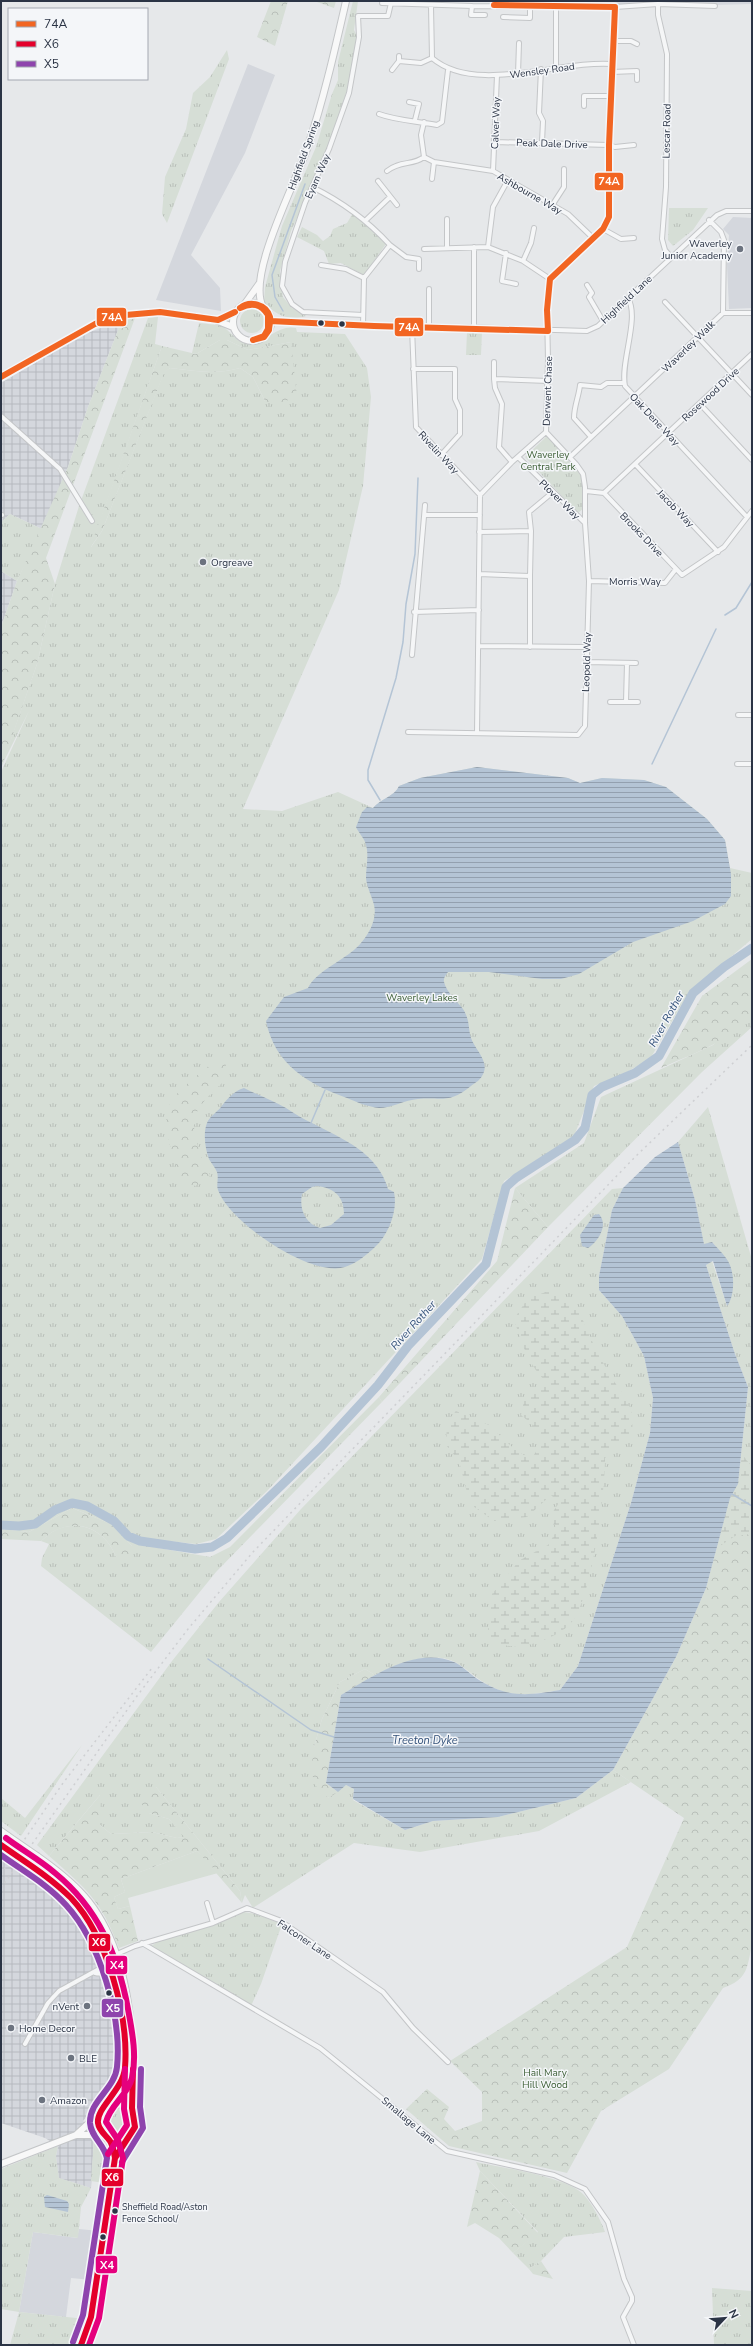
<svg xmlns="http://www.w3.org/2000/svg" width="753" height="2346" font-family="'Nunito Sans',sans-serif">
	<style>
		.built { fill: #d4d7dd }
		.industrial { fill: url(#industrial-grid) }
		.grass { fill: url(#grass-tufts) }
		.forest { fill: url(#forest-crowns) }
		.wetland { fill: url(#wetland-marsh) }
		.garden { fill: #d6ded6 }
		.water { fill: url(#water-rules); fill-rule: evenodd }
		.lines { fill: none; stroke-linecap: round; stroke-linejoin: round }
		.stream { stroke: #b4c4d5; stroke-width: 1.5 }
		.river { stroke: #b4c4d5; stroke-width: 9 }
		.minor-casing { stroke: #c4c6c8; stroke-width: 6 }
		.tertiary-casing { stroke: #c4c6c8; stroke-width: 8 }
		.secondary-casing { stroke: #c4c6c8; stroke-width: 8 }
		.minor { stroke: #f5f6f7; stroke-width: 4 }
		.tertiary { stroke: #f5f6f7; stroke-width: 5.5 }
		.secondary { stroke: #f8f8f8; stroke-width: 6 }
		.rail { stroke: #cecfd2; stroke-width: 1.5; stroke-dasharray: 2 4; stroke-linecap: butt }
		.secondary-bridge-casing { stroke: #c4c6c8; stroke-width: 8; stroke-linecap: butt }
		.secondary-bridge { stroke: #f8f8f8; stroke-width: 6 }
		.bus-1-casing { stroke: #f4f6f9; stroke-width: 9 }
		.bus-2-casing { stroke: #f4f6f9; stroke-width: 9 }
		.bus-3-casing { stroke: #f4f6f9; stroke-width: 9 }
		.bus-4-casing { stroke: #f4f6f9; stroke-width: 9 }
		.bus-1 { stroke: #f26522; stroke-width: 6 }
		.bus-2 { stroke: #e4002b; stroke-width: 6 }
		.bus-3 { stroke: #8e44ad; stroke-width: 6 }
		.bus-4 { stroke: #e5007d; stroke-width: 6 }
		.poi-dot { fill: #6c737f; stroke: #f4f6f9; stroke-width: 1.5 }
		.bus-dot { fill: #2b3445; stroke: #f4f6f9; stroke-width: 1.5 }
		.labels { text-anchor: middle; stroke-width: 3; stroke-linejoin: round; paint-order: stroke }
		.bus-label { font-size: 9px; fill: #2b3445; stroke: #f4f6f9; text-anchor: start }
		.street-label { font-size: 10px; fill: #2b3445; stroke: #f4f6f9 }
		.poi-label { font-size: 10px; fill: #2b3445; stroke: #f4f6f9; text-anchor: start }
		.park-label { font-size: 10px; fill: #3f6138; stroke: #f4f6f9 }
		.water-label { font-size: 11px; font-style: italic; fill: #34527a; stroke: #f4f6f9 }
		.line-badge { stroke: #f4f6f9; stroke-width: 1.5 }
		.badge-label { font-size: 11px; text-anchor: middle; font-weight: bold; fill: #fff }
	</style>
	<defs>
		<pattern id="industrial-grid" width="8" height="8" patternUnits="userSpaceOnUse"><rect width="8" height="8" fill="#d4d7dd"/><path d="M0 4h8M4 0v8" fill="none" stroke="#b6b9bf"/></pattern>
		<pattern id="grass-tufts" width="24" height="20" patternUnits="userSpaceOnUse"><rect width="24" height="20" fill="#d6ded6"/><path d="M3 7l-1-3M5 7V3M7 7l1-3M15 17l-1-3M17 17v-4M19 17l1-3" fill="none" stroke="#b8bfb9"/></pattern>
		<pattern id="forest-crowns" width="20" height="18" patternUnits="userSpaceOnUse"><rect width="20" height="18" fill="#d6ded6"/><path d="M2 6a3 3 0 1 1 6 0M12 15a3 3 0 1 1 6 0" fill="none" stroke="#b8bfb9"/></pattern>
		<pattern id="wetland-marsh" width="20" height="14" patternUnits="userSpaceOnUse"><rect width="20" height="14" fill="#d6ded6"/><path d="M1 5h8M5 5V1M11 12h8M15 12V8" fill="none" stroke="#b8bfb9"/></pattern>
		<pattern id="water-rules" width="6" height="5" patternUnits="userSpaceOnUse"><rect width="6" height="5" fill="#b4c4d5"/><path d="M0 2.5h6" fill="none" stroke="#93a0af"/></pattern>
	</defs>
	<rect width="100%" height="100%" fill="#e6e8ea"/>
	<path class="built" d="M496 1H752V4L496 10Z
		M248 64 275 75 245 153 191 255 220 288 221 311 156 300Z
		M733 217 752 218V308L729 309 727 264 729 235 723 229Z
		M79 2229 99 2231 92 2280 71 2278 66 2317 19 2312 33 2232 77 2238Z"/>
	<path class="industrial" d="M122 320 88 407 68 467 42 529 10 514 2 522 1 383 82 335Z
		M1 571 17 581 1 627Z
		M1 1851 65 1896 82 1915 97 1942 108 1972 116 2007 120 2043 116 2082 83 2121 94 2139 91 2188 58 2178 56 2156 58 2146 45 2138 1 2123Z"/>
	<path class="grass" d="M353 1H358L354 30 358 38 352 75 326 154 291 231 280 271 283 297 292 308 306 316C288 321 275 315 264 302L265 287 282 226 316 147 332 94 338 80V62Z
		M227 50 229 59 167 223 162 214 165 177 186 129 193 93 210 77Z
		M669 208H708L693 230 673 246 668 240Z
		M353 213 386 244 364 275 341 263 329 264 324 251 297 237 302 227 317 235 323 241 330 236 333 229 347 223Z
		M240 321a12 12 0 1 1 24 0a12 12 0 1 1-24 0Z
		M158 317 155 344 162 346 91 547 102 531 164 372 170 368C194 371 216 375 240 368L253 377 265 401 291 342 248 350 227 340H220L196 354 192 353 199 323C206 324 214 324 221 326 231 330 237 345 250 343 267 342 278 324 296 328L297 332 345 334 367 368 371 397 363 486 339 590 243 809 282 811 338 792 373 808C380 799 395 796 399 786L420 778 477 767 568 778 580 783 602 778 644 780 666 787 707 819 725 840 730 868 752 873V939L689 992 650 1059 625 1073 594 1086 574 1136 504 1181 482 1259 267 1491 216 1539 196 1544 150 1539 153 1547 210 1557 230 1547 379 1397 382 1402 216 1572 151 1652 41 1566 42 1558 49 1544 41 1541C46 1537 52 1531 58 1529 84 1519 107 1533 116 1557L132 1546 111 1524 72 1508 29 1532 1 1529V772L29 711 2 765 37 664 55 584 79 506 148 318Z
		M306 320 362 321 358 324 304 322Z
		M467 332H482L481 355H466Z
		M547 436 580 474 583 482 584 508 578 513 525 457Z
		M10 514 42 529 17 581 1 571V522Z
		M752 1008V1027L702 1072 548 1227 515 1188 584 1143 601 1097 713 1045Z
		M708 1107 752 1260V1470L738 1484 748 1387 735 1354 706 1265 712 1261 727 1306C734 1272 735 1269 712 1242L704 1245 695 1200 678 1142Z
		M623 1188 612 1210 599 1276V1290L622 1316 644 1356 653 1398 650 1433 631 1503 578 1666 560 1690C539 1693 519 1698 499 1690 482 1684 470 1671 455 1662 432 1650 396 1664 375 1675L365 1669 340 1682 322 1719 314 1747 328 1798 346 1785 354 1789 353 1800 405 1830 433 1821 498 1817 576 1798 613 1770 631 1782 539 1831 420 1852 354 1843 253 1908 245 1895 242 1903 240 1891 156 1787 149 1813 169 1819 185 1837 177 1838 152 1832 111 1834 100 1825V1795L49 1856 37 1845 172 1661 219 1602 301 1509 612 1189Z
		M82 1745 21 1836 1 1821V1798L25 1818Z
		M244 1912 256 1914 282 1924 261 1984 251 2006 151 1946 159 1941 214 1925Z
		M103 2122a14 14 0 1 1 28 0a14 14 0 1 1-28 0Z
		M94 2139H103L108 2147 104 2183 91 2181Z
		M58 2146 56 2156 59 2178 91 2188 81 2207 78 2238 33 2232 19 2312 86 2319 71 2345H10L19 2312 1 2309V2169Z
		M476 2162C502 2168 566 2176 584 2195 593 2205 600 2219 605 2232L564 2237 541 2261 529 2269 513 2253 538 2232 480 2171Z
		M712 2288 752 2291V2345L714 2344Z"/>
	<path class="forest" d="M271 1H288L275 46 257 37Z
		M314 1H336L334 8Z
		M135 318 46 558 55 584 37 664 1 769V627L17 581 68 467 88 407 122 320Z
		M220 340H227L248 350 291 342 297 397 274 405 265 401 253 377 240 368C216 375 194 371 170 368L164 373 102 531 90 548 162 346 196 354Z
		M752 959C752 972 753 997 752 1008 742 1038 687 1056 661 1068L702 996Z
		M216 1060H222L226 1065 225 1080C216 1089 204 1099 198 1110 187 1127 202 1159 210 1175L207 1182 187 1188C176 1168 157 1121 172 1100 183 1085 202 1072 216 1060Z
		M515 1188 548 1227 382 1402 379 1397 497 1261Z
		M752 1470V1944C747 1968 748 1979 723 1988L669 2069 601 2111 567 2173 449 2146 406 2109 427 2089 449 2107 444 2119 455 2131 482 2121V2092L450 2061 627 1947 684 1818 613 1770 676 1657 706 1588 730 1497 738 1484Z
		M72 1508 111 1524 132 1546V1553L116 1557C107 1533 84 1519 59 1529 52 1531 46 1537 41 1541L1 1539V1529L29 1532Z
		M365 1669 375 1675 341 1695 326 1783 338 1792 328 1798 315 1785 311 1770 314 1747 322 1719 340 1682Z
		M156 1787 240 1891 242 1903 197 1851 121 1879 125 1892 114 1897 118 1909 130 1906 138 1941 119 1948C102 1902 86 1888 49 1856L101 1794 100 1825 111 1834 152 1832 177 1838 184 1837 169 1819 149 1813 140 1802Z
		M480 2171 538 2233 513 2253 499 2238 475 2223 467 2227Z
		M541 2261 553 2279 533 2274 529 2269Z"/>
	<path class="wetland" d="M549 1291 571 1302 578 1309 596 1350 611 1377 627 1400 633 1417 632 1433 605 1458C605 1492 592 1602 570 1624 557 1637 529 1648 511 1646 503 1646 495 1642 487 1639L492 1594 520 1560 548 1545 557 1530 550 1516 559 1503 551 1495 527 1517 494 1521 470 1504 459 1461 446 1445 447 1422 456 1411 489 1425 511 1446 531 1460 541 1443 532 1424 521 1415 525 1396 538 1393 544 1380C528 1363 521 1342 514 1319L528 1298Z
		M742 1454 752 1467V1534L735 1536 717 1548 730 1497 738 1484Z"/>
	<path class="garden" d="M197 1851 218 1873 128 1898 130 1906 118 1909 114 1897 125 1892 121 1879Z"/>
	<path class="water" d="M477 767 568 778 580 783 602 778 644 780 666 787 707 819 725 840 731 874V896L725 904 693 921 633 942 579 974 561 979H542L489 972H448C446 975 443 978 444 982 447 993 457 1001 463 1009 470 1020 468 1028 471 1038 475 1050 491 1062 482 1076 480 1080 475 1083 471 1086 449 1104 443 1097 418 1099 405 1100 391 1108 379 1108 369 1107 356 1102 347 1098 308 1084 275 1065 266 1021L284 997 308 988C315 973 341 961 354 950 366 940 378 921 374 905 372 896 367 888 366 878 366 868 369 855 366 845 365 839 358 832 356 827L362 812 367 807 373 808C380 799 395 796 399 786L420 778Z
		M244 1088C258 1095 272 1100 286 1108 294 1113 303 1119 312 1123 343 1139 378 1153 388 1189L394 1192C398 1210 389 1234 375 1247 367 1255 355 1264 345 1267 311 1278 229 1222 218 1190 216 1185 219 1178 217 1172 215 1167 211 1163 209 1159 205 1148 203 1133 207 1123 209 1117 217 1112 221 1107 227 1099 234 1091 244 1088ZM317 1186C334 1188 344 1196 344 1214L331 1225 320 1228C305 1223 299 1209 302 1194L312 1187Z
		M678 1142 695 1200 704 1244 712 1242C717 1248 724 1254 728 1261 735 1273 735 1296 727 1306L713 1261 706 1265 735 1354 748 1387 738 1484 730 1498 706 1588 676 1657 613 1770 576 1798 498 1817 433 1821 405 1830 353 1799 354 1789 346 1785 338 1792 326 1783 341 1695C372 1677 415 1646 454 1662 461 1665 469 1673 476 1678 506 1698 526 1696 560 1690L578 1666 631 1503 650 1433 653 1398 644 1356 622 1316 599 1290V1276L612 1210 623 1188 655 1157Z
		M599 1214C609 1225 598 1242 588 1248L582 1246 580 1235 594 1215Z
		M47 2195 67 2201 69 2204 68 2212 45 2207 44 2197Z"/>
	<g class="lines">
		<path class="stream" d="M283 311 275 297 272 275 305 184
			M725 615 736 608 752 582
			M652 764 716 629
			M380 800 368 780V770L396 678 403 642 406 604 415 554 418 478
			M311 1123 325 1090
			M732 1494 752 1506
			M208 1659 311 1730 334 1737"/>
		<path class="river" d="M1 1525 19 1526 35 1524 55 1510 72 1503 87 1506 114 1521 128 1536 140 1541 195 1549 212 1547 227 1538 321 1447 378 1385 408 1346 486 1264 506 1187 516 1178 575 1140 585 1128 592 1095 602 1087 635 1073 659 1056 693 993 724 967 752 948"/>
		<defs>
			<path id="minor" d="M382 3 472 6 615 7 658 4 715 6
				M658 4V15L667 54 666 187 662 239 665 250 671 257
				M431 6 432 58C475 95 560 60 612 64
				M472 6 471 15H485
				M556 6V67
				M503 17 530 18V5
				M615 41H631L637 44
				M399 56V61L421 63 432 58
				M541 69 539 113 543 121 542 142
				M392 70 399 61
				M612 72 637 71V80
				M518 74 519 43
				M409 102 419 104 415 120
				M584 106V96H612
				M379 114C398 121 418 121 437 125L442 122 448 70
				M424 122 421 135 424 157 434 162 493 171 568 214 593 238
				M495 142 609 145 615 147 634 145
				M387 171C401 160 412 166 424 157
				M493 171 497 75
				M432 179 434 162
				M378 181 397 205
				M312 187C343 202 367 220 390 245L364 278 363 326
				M553 204 564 187V169
				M447 219V248
				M366 220 390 197
				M603 229 621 239 634 238
				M390 245 406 257 419 259V269
				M474 247V328
				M488 247 493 207 508 180
				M424 249 488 247 523 261 550 279
				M506 253 502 281 516 284
				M523 261 531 243 534 228
				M321 265 346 269 364 278
				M587 285 592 293 589 297 603 321
				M429 289V328
				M628 298C640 318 620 362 625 386L747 517
				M665 302 752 395
				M723 313H752
				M363 315 303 312 292 304 282 286 285 262 305 203 329 149 349 93 359 37 358 16H388L391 3
				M270 321 346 326 463 327 587 331 598 326 717 215 726 211H752
				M412 328 416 427 480 495
				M494 362V379
				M413 369H455V399L460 410V434L441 455
				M700 404 752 460
				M1 416 60 469 92 521
				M591 437 574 418C574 406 579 396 580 385L601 387 607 383H624
				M518 457 585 523
				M570 457 723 313 724 240 721 232 709 220
				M512 462 499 447 502 404 495 388 494 379 548 381
				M635 464 718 552
				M586 491 604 493 752 354
				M604 493 682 575 724 547 752 511
				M480 495 512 462 546 432 548 360 547 310 550 279 603 229 609 217V145L615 7
				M480 495 479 574 530 576 531 531 529 512 553 492
				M1 515H2
				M425 515H480
				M479 532 531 531
				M530 576V647
				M589 581 665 583 676 569
				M414 612 479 610
				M479 646 587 647
				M412 655 425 505
				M586 662 636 663
				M610 702H638
				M626 702 627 663
				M738 715H752
				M408 732 578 735 585 726 589 581 585 523V487L583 474 576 464 546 432
				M477 733 479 574
				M737 764H752
				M207 1903 213 1923
				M142 1943 320 2048 447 2151 554 2175 585 2189 608 2222 624 2279 632 2297V2301L623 2317 634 2345
				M108 1958 135 1946 213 1923 247 1908 279 1920 383 1992 413 2028 448 2062
				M95 1973C104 1975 113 1970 118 1963
				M25 2044 48 2003 59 1991 110 1963H118"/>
			<path id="tertiary" d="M115 2158 126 2139
				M81 2345 91 2317 111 2187 115 2158 109 2139"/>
			<path id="secondary" d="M233 322a19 19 0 1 1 38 0a19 19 0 1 1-38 0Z
				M244 305 259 284
				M263 307C246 275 297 181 308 146 324 98 335 49 346 1
				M218 320 235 312
				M1 377 95 324 114 316 160 312 213 319 233 327
				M1 1831 8 1836
				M37 1856C54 1868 70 1880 84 1896 121 1938 131 2003 133 2057 134 2075 131 2094 132 2112
				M31 1866C91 1905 112 1950 122 2020 124 2038 128 2059 124 2077 120 2096 89 2114 101 2133 114 2152 143 2135 132 2112L120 2104 105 2107
				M76 2135 100 2113
				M1 2164 76 2135H104"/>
		</defs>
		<use href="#minor" class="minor-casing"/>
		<use href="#tertiary" class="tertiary-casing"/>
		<use href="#secondary" class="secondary-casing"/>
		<use href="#minor" class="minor"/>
		<use href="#tertiary" class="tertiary"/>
		<use href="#secondary" class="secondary"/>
		<path class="rail" d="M1 1874 63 1783 152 1668
			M1 1888 137 1696 188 1629 253 1552 636 1156 752 1045"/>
		<defs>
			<path id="secondary-bridge" d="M8 1836 37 1856
				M2 1846 31 1866"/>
		</defs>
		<use href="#secondary-bridge" class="secondary-bridge-casing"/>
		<use href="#secondary-bridge" class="secondary-bridge"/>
		<defs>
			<path id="bus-1" d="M494 5 615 7
				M240 308C250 300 266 304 270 317 271 321 269 326 269 330L264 337 253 340
				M240 308C252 302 261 304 268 315V329L264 336 253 340
				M270 321 374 326 548 331
				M548 331 547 310 550 279 603 229 609 217V145L615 7
				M1 377 95 324 114 316 160 312 218 320 235 312"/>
			<path id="bus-2" d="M1 1845C25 1862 50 1877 71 1898 107 1936 129 2016 125 2068 123 2090 96 2108 98 2123 99 2131 106 2135 110 2141 113 2146 114 2152 115 2158L91 2317 81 2345
				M115 2158 135 2127 132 2108 133 2069"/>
			<path id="bus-3" d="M1 1855C23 1871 47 1884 66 1905 100 1942 122 2017 117 2067 115 2089 89 2101 90 2123 91 2137 104 2144 107 2158L83 2315 73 2342
				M122 2162 143 2128 140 2107 141 2069"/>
			<path id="bus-4" d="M6 1838C22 1850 40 1860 55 1873 98 1908 118 1955 128 2009 132 2031 137 2055 132 2078 128 2095 110 2105 106 2122L118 2140 123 2158 99 2318 89 2345
				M108 2154 127 2125 124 2109 125 2069"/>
		</defs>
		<use href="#bus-1" class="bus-1-casing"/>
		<use href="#bus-2" class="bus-2-casing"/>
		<use href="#bus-3" class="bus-3-casing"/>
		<use href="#bus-4" class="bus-4-casing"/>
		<use href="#bus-1" class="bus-1"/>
		<use href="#bus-2" class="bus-2"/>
		<use href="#bus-3" class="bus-3"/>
		<use href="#bus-4" class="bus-4"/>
	</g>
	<g class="poi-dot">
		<circle cx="740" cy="249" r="4"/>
		<circle cx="203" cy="562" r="4"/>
		<circle cx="87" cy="2006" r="4"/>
		<circle cx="11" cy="2028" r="4"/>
		<circle cx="71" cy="2058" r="4"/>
		<circle cx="42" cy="2100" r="4"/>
	</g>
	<g class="bus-dot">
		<circle cx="321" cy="323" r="3.5"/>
		<circle cx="342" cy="324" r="3.5"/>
		<circle cx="109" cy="1993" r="3.5"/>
		<circle cx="115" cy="2211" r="3.5"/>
		<circle cx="103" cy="2237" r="3.5"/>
	</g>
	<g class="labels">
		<g class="bus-label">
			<text x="122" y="2210">Sheffield Road/Aston<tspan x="122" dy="12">Fence School/</tspan></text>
		</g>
		<g class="street-label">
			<text transform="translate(542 70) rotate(-8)" y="4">Wensley Road</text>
			<text transform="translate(495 123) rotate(-88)" y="4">Calver Way</text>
			<text transform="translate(666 131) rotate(-89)" y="4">Lescar Road</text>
			<text transform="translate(552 143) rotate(2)" y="4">Peak Dale Drive</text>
			<text transform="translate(303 155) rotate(-70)" y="4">Highfield Spring</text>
			<text transform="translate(317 176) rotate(-66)" y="4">Eyam Way</text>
			<text transform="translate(530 193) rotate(30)" y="4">Ashbourne Way</text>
			<text transform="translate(626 299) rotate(-43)" y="4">Highfield Lane</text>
			<text transform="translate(688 346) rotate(-44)" y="4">Waverley Walk</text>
			<text transform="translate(547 391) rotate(-88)" y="4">Derwent Chase</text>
			<text transform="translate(710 394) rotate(-43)" y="4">Rosewood Drive</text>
			<text transform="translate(655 419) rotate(47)" y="4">Oak Dene Way</text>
			<text transform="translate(439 452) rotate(47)" y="4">Rivelin Way</text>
			<text transform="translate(560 499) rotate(44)" y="4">Plover Way</text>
			<text transform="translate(676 508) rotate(46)" y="4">Jacob Way</text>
			<text transform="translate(642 534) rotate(46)" y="4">Brooks Drive</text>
			<text x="635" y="585">Morris Way</text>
			<text transform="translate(586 662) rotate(-88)" y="4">Leopold Way</text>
			<text transform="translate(305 1939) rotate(34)" y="4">Falconer Lane</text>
			<text transform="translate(409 2120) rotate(40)" y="4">Smallage Lane</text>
		</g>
		<g class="poi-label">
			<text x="732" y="247" text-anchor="end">Waverley<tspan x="732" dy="12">Junior Academy</tspan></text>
			<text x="211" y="566">Orgreave</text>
			<text x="79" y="2010" text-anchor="end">nVent</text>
			<text x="19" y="2032">Home Decor</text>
			<text x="79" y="2062">BLE</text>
			<text x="50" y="2104">Amazon</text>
		</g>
		<g class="park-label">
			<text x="548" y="458">Waverley<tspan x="548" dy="12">Central Park</tspan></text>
			<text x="422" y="1001">Waverley Lakes</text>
			<text x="545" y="2076">Hail Mary<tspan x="545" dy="12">Hill Wood</tspan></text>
		</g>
		<g class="water-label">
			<text transform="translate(666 1019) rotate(-61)" y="4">River Rother</text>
			<text transform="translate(413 1325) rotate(-48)" y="4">River Rother</text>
			<text x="425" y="1744">Treeton Dyke</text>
		</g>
	</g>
	<g class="line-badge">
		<rect x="594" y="172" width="30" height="19" rx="4" fill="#f26522"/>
		<rect x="96" y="307" width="31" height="20" rx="4" fill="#f26522"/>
		<rect x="394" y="317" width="30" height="20" rx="4" fill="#f26522"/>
		<rect x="88" y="1933" width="23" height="19" rx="4" fill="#e4002b"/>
		<rect x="105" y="1955" width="23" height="20" rx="4" fill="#e5007d"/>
		<rect x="101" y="1998" width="23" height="20" rx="4" fill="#8e44ad"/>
		<rect x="101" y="2168" width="23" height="19" rx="4" fill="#e4002b"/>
		<rect x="95" y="2255" width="23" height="19" rx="4" fill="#e5007d"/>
	</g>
	<g class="badge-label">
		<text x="609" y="185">74A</text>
		<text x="112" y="321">74A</text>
		<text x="409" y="331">74A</text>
		<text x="99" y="1946">X6</text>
		<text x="117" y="1969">X4</text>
		<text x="113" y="2012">X5</text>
		<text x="112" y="2181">X6</text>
		<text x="107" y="2269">X4</text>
	</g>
	<rect width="753" height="2346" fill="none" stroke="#2b3445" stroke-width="4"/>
	<rect x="8" y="8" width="140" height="72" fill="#f4f6f9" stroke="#a4a8b1"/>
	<rect x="16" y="21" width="20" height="6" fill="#f26522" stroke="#a4a8b1"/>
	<text x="44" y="28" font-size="12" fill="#2b3445">74A</text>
	<rect x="16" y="41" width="20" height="6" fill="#e4002b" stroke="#a4a8b1"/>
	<text x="44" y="48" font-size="12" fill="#2b3445">X6</text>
	<rect x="16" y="61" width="20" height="6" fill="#8e44ad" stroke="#a4a8b1"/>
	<text x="44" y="68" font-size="12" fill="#2b3445">X5</text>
	<g transform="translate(725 2318) rotate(64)" stroke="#f4f6f9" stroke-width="3" paint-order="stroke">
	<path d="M0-3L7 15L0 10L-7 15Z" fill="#2b3445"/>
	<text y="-6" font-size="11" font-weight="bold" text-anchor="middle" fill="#2b3445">N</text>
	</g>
</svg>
